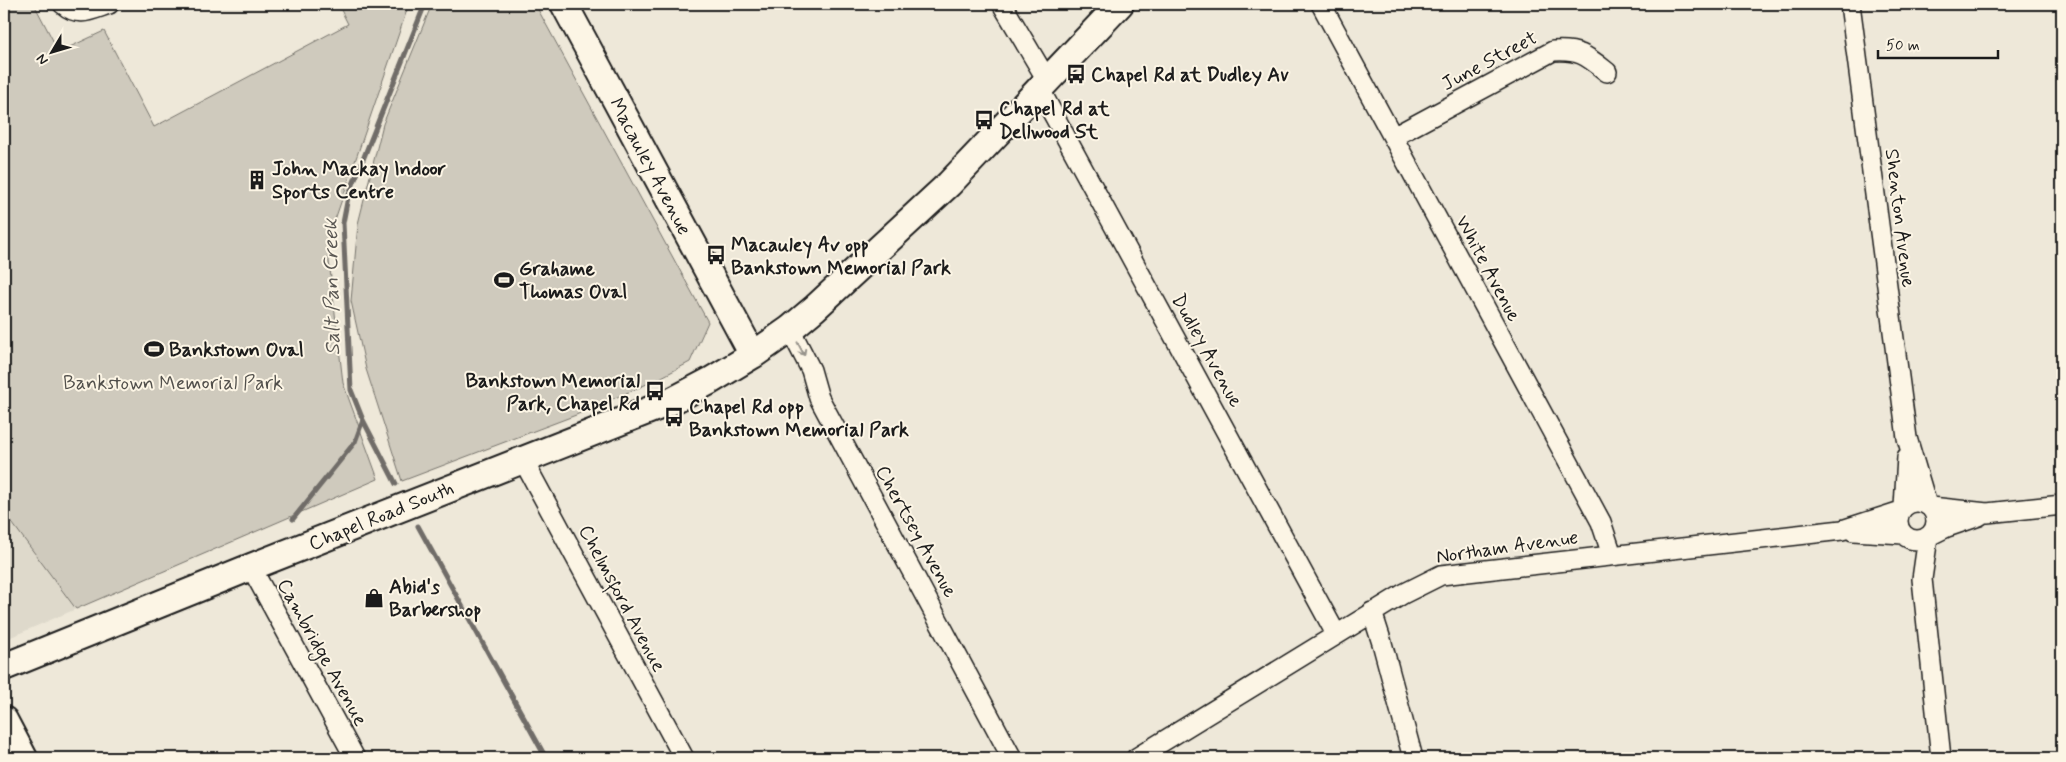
<svg xmlns="http://www.w3.org/2000/svg" width="2066" height="762" font-family="Mynerve,sans-serif">
	<style>
		.built { fill: #ded9cb }
		.green { fill: #cfcabd; stroke: #76736c }
		.lines { fill: none; stroke-linecap: round; stroke-linejoin: round }
		.stream { stroke: #6f6c67; stroke-width: 5 }
		.minor-casing { stroke: #1c1c1c; stroke-width: 22 }
		.secondary-casing { stroke: #1c1c1c; stroke-width: 30 }
		.minor { stroke: #fcf5e5; stroke-width: 19 }
		.secondary { stroke: #fcf5e5; stroke-width: 26 }
		.oneway { stroke: #97938b }
		.labels { text-anchor: middle; stroke-width: 4; stroke-linejoin: round; paint-order: stroke }
		.street-label { font-size: 20px; fill: #1c1c1c; stroke: #fcf5e5 }
		.poi-label { font-size: 20px; font-weight: bold; fill: #1c1c1c; stroke: #fcf5e5; text-anchor: start }
		.park-label { font-size: 20px; fill: #52504c; stroke: #fcf5e5 }
		.water-label { font-size: 21px; font-style: italic; fill: #5b5854; stroke: #fcf5e5 }
	</style>
	<rect width="100%" height="100%" fill="#eee8d9"/>
	<filter id="ink" filterUnits="userSpaceOnUse"><feTurbulence type="fractalNoise" baseFrequency=".02" numOctaves="2"/><feDisplacementMap in="SourceGraphic" scale="10" xChannelSelector="R" yChannelSelector="G"/><feConvolveMatrix kernelMatrix="1 2 1 2 8 2 1 2 1" color-interpolation-filters="sRGB"/></filter>
	<g filter="url(#ink)">
		<path class="built" d="M4 512 76 609 4 640Z"/>
		<path class="green" d="M4 4H34L59 52 104 31 154 127 348 24 338 4H409L327 243 343 383 378 479 76 609 4 512Z
			M432 4H535L708 322 690 362 656 380 576 415 402 481 366 369 351 301 358 224 383 124Z"/>
		<g class="lines">
			<path class="stream" d="M396 484 363 420 351 390 343 223 348 197 425 4
				M293 519 355 442 363 420
				M418 526 546 758"/>
			<defs>
				<path id="minor" d="M63 4C79 18 91 10 109 4
					M1002 4 1047 80
					M1321 4 1601 522 1612 555
					M1850 4 1907 438 1927 505
					M1039 88 1336 634
					M1393 137 1553 51C1580 49 1587 56 1607 72
					M790 329 811 370 819 398 1012 758
					M523 460 684 758
					M1898 521a19 19 0 1 1 38 0a19 19 0 1 1-38 0Z
					M1904 507 1907 457
					M1931 507 1987 513 2062 505
					M1853 531 1903 534
					M1931 535 1947 527 1979 516
					M1928 537 1922 579 1941 758
					M251 567 355 758
					M1372 612 1382 643 1413 758
					M1136 758 1403 594 1441 575 1842 530 1901 511"/>
				<path id="secondary" d="M564 4 753 355
					M4 667 251 567 670 402 710 381 753 355 790 329 815 308 949 184 1120 4
					M4 720 24 758"/>
			</defs>
			<use href="#minor" class="minor-casing"/>
			<use href="#secondary" class="secondary-casing"/>
			<use href="#minor" class="minor"/>
			<use href="#secondary" class="secondary"/>
		</g>
		<defs><path id="oneway-shaft" d="M-6 0H5M1.5-3L5.5 0L1.5 3" fill="none" stroke-width="1.6" stroke-linecap="round" stroke-linejoin="round" transform="scale(1.25)"/></defs>
		<use class="oneway" href="#oneway-shaft" transform="translate(801 349) rotate(62)"/>
	</g>
	<defs>
		<symbol id="bus-bare" viewBox="-9 -9 18 18"><path d="M-5-6H5V4H4V6H2V4H-2V6H-4V4H-5ZM-3.5-4V0h7V-4ZM-3.5 1.2v1.5H-2V1.2ZM2 1.2v1.5H3.5V1.2Z" fill="#1c1c1c" stroke="#fcf5e5" stroke-width="2.5" paint-order="stroke"/></symbol>
		<symbol id="building-bare" viewBox="-9 -9 18 18"><path d="M-4-6H4V6H1V3H-1V6H-4ZM-2.5-4.3h1.7v1.8h-1.7ZM.8-4.3h1.7v1.8H.8ZM-2.5-1h1.7V.8h-1.7ZM.8-1h1.7V.8H.8Z" fill="#1c1c1c" stroke="#fcf5e5" stroke-width="2.5" paint-order="stroke"/></symbol>
		<symbol id="stadium-bare" viewBox="-9 -9 18 18"><path d="M0-5a6.5 5 0 1 0 0 10a6.5 5 0 1 0 0-10ZM-3.5-1.8h7v3.6h-7Z" fill="#1c1c1c" stroke="#fcf5e5" stroke-width="2.5" paint-order="stroke"/></symbol>
		<symbol id="shop-bare" viewBox="-9 -9 18 18"><path d="M-5-2.5h2.3a2.7 3.5 0 0 1 5.4 0H5L5.5 6h-11ZM-1.5-2.5h3a1.5 2.3 0 0 0-3 0Z" fill="#1c1c1c" stroke="#fcf5e5" stroke-width="2.5" paint-order="stroke"/></symbol>
	</defs>
	<g fill-rule="evenodd">
		<use href="#bus-bare" x="1062" y="60" width="28" height="28"/>
		<use href="#bus-bare" x="970" y="106" width="28" height="28"/>
		<use href="#building-bare" x="243" y="166" width="28" height="28"/>
		<use href="#bus-bare" x="702" y="241" width="28" height="28"/>
		<use href="#stadium-bare" x="490" y="266" width="28" height="28"/>
		<use href="#stadium-bare" x="140" y="335" width="28" height="28"/>
		<use href="#bus-bare" x="641" y="377" width="28" height="28"/>
		<use href="#bus-bare" x="660" y="403" width="28" height="28"/>
		<use href="#shop-bare" x="360" y="584" width="28" height="28"/>
	</g>
	<g class="labels">
		<g class="street-label">
			<text transform="translate(1489 60) rotate(-28)" y="7">June Street</text>
			<text transform="translate(651 166) rotate(62)" y="7">Macauley Avenue</text>
			<text transform="translate(1901 218) rotate(83)" y="7">Shenton Avenue</text>
			<text transform="translate(1489 268) rotate(62)" y="7">White Avenue</text>
			<text transform="translate(1208 350) rotate(61)" y="7">Dudley Avenue</text>
			<text transform="translate(381 515) rotate(-22)" y="7">Chapel Road South</text>
			<text transform="translate(917 531) rotate(61)" y="7">Chertsey Avenue</text>
			<text transform="translate(1507 546) rotate(-8)" y="7">Northam Avenue</text>
			<text transform="translate(623 598) rotate(62)" y="7">Chelmsford Avenue</text>
			<text transform="translate(323 652) rotate(61)" y="7">Cambridge Avenue</text>
		</g>
		<g class="poi-label">
			<text x="1091" y="81">Chapel Rd at Dudley Av</text>
			<text x="999" y="115">Chapel Rd at<tspan x="999" dy="23">Dellwood St</tspan></text>
			<text x="272" y="175">John Mackay Indoor<tspan x="272" dy="23">Sports Centre</tspan></text>
			<text x="731" y="251">Macauley Av opp<tspan x="731" dy="23">Bankstown Memorial Park</tspan></text>
			<text x="519" y="275">Grahame<tspan x="519" dy="23">Thomas Oval</tspan></text>
			<text x="169" y="356">Bankstown Oval</text>
			<text x="640" y="387" text-anchor="end">Bankstown Memorial<tspan x="640" dy="23">Park, Chapel Rd</tspan></text>
			<text x="689" y="413">Chapel Rd opp<tspan x="689" dy="23">Bankstown Memorial Park</tspan></text>
			<text x="389" y="593">Abid's<tspan x="389" dy="23">Barbershop</tspan></text>
		</g>
		<g class="park-label">
			<text x="173" y="389">Bankstown Memorial Park</text>
		</g>
		<g class="water-label">
			<text transform="translate(331 287) rotate(-91)" y="7">Salt Pan Creek</text>
		</g>
	</g>
	<rect width="2066" height="762" fill="none" stroke="#fcf5e5" stroke-width="20"/>
	<rect x="10" y="10" width="2046" height="742" fill="none" stroke="#1c1c1c" stroke-width="2" filter="url(#ink)"/>
	<g transform="translate(52 52) rotate(232)" stroke="#fcf5e5" stroke-width="4" paint-order="stroke">
	<path d="M0-4L9 19L0 12L-9 19Z" fill="#1c1c1c"/>
	<text y="-8" font-size="14" font-weight="bold" text-anchor="middle" fill="#1c1c1c">N</text>
	</g>
	<path d="M1878 50v8h120v-8" fill="none" stroke="#1c1c1c" stroke-width="2.5"/>
	<text x="1886" y="50" font-size="15" fill="#1c1c1c" stroke="#fcf5e5" stroke-width="4" paint-order="stroke">50 m</text>
</svg>
